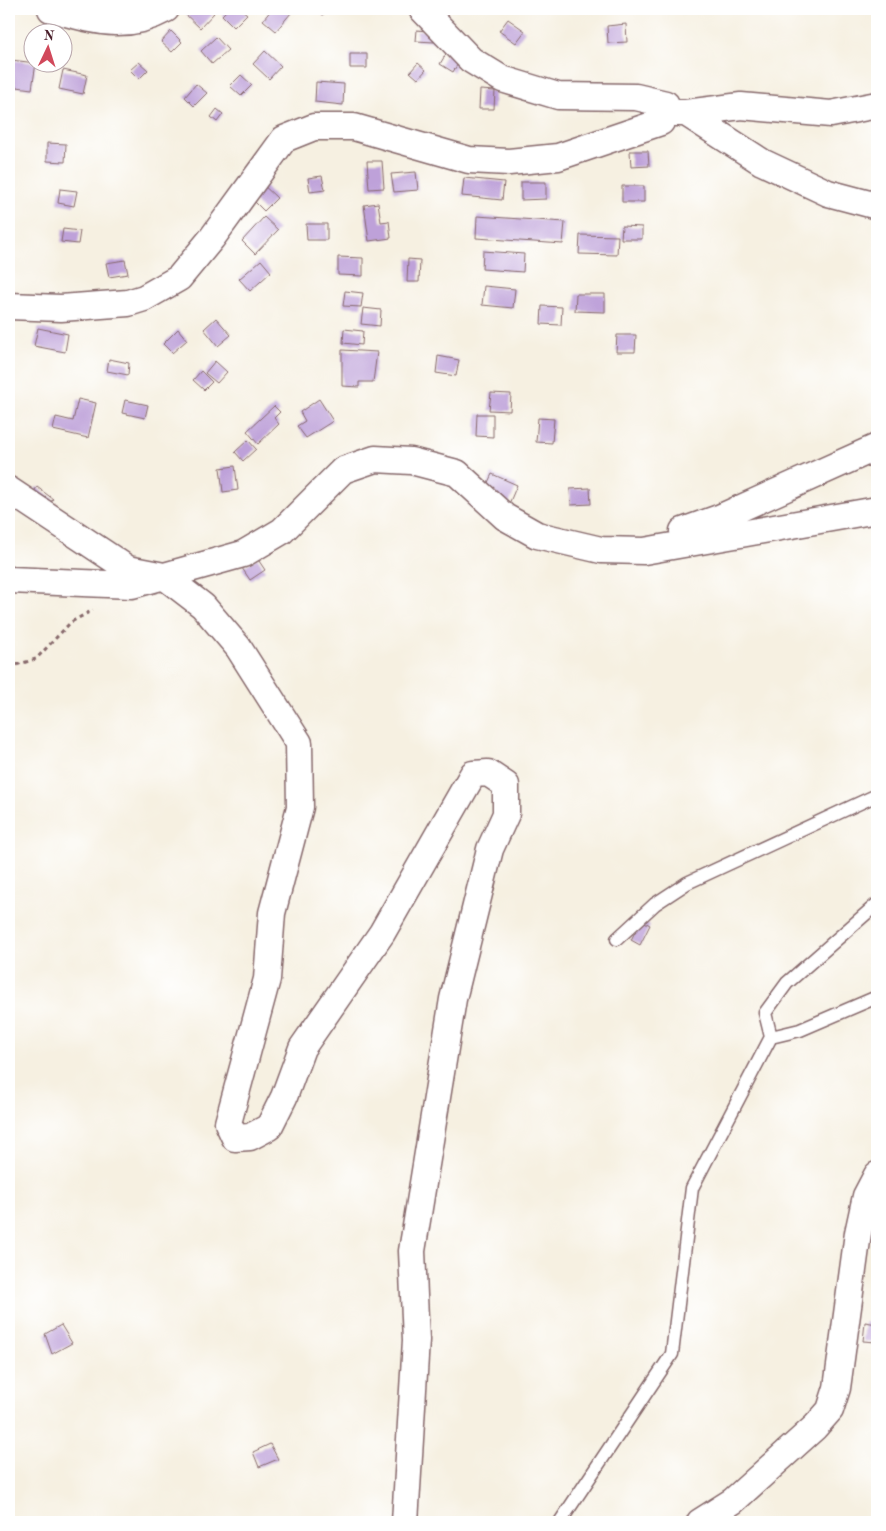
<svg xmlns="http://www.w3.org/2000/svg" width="886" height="1531" font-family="'Old Standard TT',serif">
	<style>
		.building { fill: #bea1d9 }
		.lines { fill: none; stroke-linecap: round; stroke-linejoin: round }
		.service-casing { stroke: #86686b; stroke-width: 15 }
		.minor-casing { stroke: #86686b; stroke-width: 29 }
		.path { stroke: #86686b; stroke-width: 3; stroke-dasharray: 4 4; stroke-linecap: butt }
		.service { stroke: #fff; stroke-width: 12 }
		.minor { stroke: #fff; stroke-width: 26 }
	</style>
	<rect width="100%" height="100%" fill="#fff"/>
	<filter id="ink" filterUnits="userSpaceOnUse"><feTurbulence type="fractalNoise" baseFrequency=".02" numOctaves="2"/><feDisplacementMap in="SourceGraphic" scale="10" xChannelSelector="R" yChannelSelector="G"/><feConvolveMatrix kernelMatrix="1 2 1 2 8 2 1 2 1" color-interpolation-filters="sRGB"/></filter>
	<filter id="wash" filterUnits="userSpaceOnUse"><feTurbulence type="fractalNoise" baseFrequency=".0096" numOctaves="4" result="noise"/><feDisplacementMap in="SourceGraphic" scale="20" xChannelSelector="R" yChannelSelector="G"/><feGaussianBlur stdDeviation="1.12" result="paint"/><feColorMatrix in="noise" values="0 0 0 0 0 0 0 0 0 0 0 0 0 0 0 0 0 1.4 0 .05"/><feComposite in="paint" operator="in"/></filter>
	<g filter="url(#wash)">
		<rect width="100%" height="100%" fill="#f6f0e1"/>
		<g id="blocks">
			<path class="building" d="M186 9H209L214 13 200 28 183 12Z
				M228 9H241L247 14 234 27 222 15Z
				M272 9H286L291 13 276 31 263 20Z
				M318 9H332L322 15Z
				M508 19 525 31 516 43 499 31Z
				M626 24 627 42 608 43 607 26Z
				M417 30 435 32 434 42 416 41Z
				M171 31 182 42 172 52 161 42Z
				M216 37 228 50 212 64 201 51Z
				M450 47 463 55 453 72 440 64Z
				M265 51 281 66 269 79 253 64Z
				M350 54H367V68H350Z
				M11 60 36 63 32 89 9 86Z
				M139 62 148 70 139 79 130 70Z
				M418 63 426 70 418 79 410 72Z
				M63 70 87 75 83 94 59 89Z
				M241 75 252 85 241 96 230 86Z
				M316 82 344 84 343 105 315 102Z
				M196 84 207 93 194 106 185 97Z
				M480 90 495 91 494 109H479Z
				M217 109 223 114 217 122 211 117Z
				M47 143 66 144 65 162 47 161Z
				M630 151H648L649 166 631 167Z
				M367 161H382L384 188 369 189Z
				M416 172 418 190 394 192 391 174Z
				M322 176 325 190 310 192 308 178Z
				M464 178 504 182 502 200 462 196Z
				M260 182 277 198 264 211 247 194Z
				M521 182H546V199L521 200Z
				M622 186H644V202H622Z
				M60 189 77 191 74 206 58 203Z
				M378 203 381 222 389 221 391 238 369 241 364 205Z
				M477 216 565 222 563 244 476 238Z
				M264 217 278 230 255 254 242 241Z
				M306 224H327V240H307Z
				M622 226 642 227V239H621Z
				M63 229 80 231 78 244 61 242Z
				M580 235 618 236 617 255 579 254Z
				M483 251 524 254 523 272 482 269Z
				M338 257 363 258V276L338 275Z
				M408 259 420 260 419 282H407Z
				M125 260 128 274 109 277 106 263Z
				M261 260 271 272 250 291 239 279Z
				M484 286 515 289 513 308 482 305Z
				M345 291 363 293 361 307 343 306Z
				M576 294H605V312L575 311Z
				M542 306 562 307 561 325 541 324Z
				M363 308 381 310 380 326 361 324Z
				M216 318 231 335 218 346 204 329Z
				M38 328 68 334 65 352 34 346Z
				M178 329 187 340 172 353 163 344Z
				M344 329 363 331 362 345 343 343Z
				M617 335H636L635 352H616Z
				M342 350 377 352 373 382H359V387L342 386Z
				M438 356 459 360 456 376 436 373Z
				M109 359 129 363 128 375 107 371Z
				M215 361 227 372 217 383 205 373Z
				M201 371 212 382 204 390 193 380Z
				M491 393 511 394 510 411 489 410Z
				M78 399 96 403 88 438 53 430 56 417 73 421Z
				M319 399 333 421 306 438 297 426 305 421 300 412Z
				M125 400 148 405 145 418 122 413Z
				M274 406 280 412 274 418 279 424 258 444 247 431Z
				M477 414H493V437L476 436Z
				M538 418 554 419 552 443 536 442Z
				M248 440 256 449 243 461 235 452Z
				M235 466 238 490 223 492 220 468Z
				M492 474 517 485 509 504 483 493Z
				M37 487 53 499 45 510 29 499Z
				M590 488 591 504 571 505 570 489Z
				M257 558 265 570 250 580 242 568Z
				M641 920 650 925 640 945 631 940Z
				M865 1322 877 1324 876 1342 863 1341Z
				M61 1325 72 1343 52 1354 45 1334Z
				M270 1444 278 1459 259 1467 253 1452Z"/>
		</g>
	</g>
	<g filter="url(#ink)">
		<use href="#blocks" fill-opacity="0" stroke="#86686b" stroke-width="1"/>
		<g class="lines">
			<defs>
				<path id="service" d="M617 939 655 904 687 883 877 795
					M771 1037 800 1030 877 997
					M560 1522 672 1354 692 1188 771 1037 765 1013 787 983 877 904"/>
				<path id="minor" d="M51 9C94 20 124 32 166 9
					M666 113H686L762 162 828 193 877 206
					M686 113 741 106 831 114 877 105
					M9 306 61 308 128 303 144 298 179 278 212 238 284 139 314 127H354L469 160 509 162 558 157 661 122 666 113V104L636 97 558 96 502 79 471 60 422 9
					M9 490 128 569 164 576 203 606 238 647 299 743 300 807 272 913 267 979 228 1123 235 1138 250 1137 269 1127 284 1097 302 1048 382 933 473 774 488 773 506 785V814L490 849 453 999 412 1251 416 1340 405 1522
					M683 531 719 518 877 447
					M9 580 132 585 243 554 282 531 343 470 375 459 411 461 457 473 505 517 537 535 601 550 644 551 877 510
					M700 1522 733 1501 815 1427 830 1410 837 1388 858 1233 866 1196 877 1175"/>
			</defs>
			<use href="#service" class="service-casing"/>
			<use href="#minor" class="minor-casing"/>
			<path class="path" d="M9 667 36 659 71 622 93 610"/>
			<use href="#service" class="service"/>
			<use href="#minor" class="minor"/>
		</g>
	</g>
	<rect width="886" height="1531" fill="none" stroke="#fff" stroke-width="30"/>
	<g transform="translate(48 48) rotate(4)"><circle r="24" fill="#ffffff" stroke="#b7a5aa"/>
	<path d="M0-4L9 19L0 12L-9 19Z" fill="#d1495b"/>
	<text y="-8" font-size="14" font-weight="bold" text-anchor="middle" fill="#4a1f2b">N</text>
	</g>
</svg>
